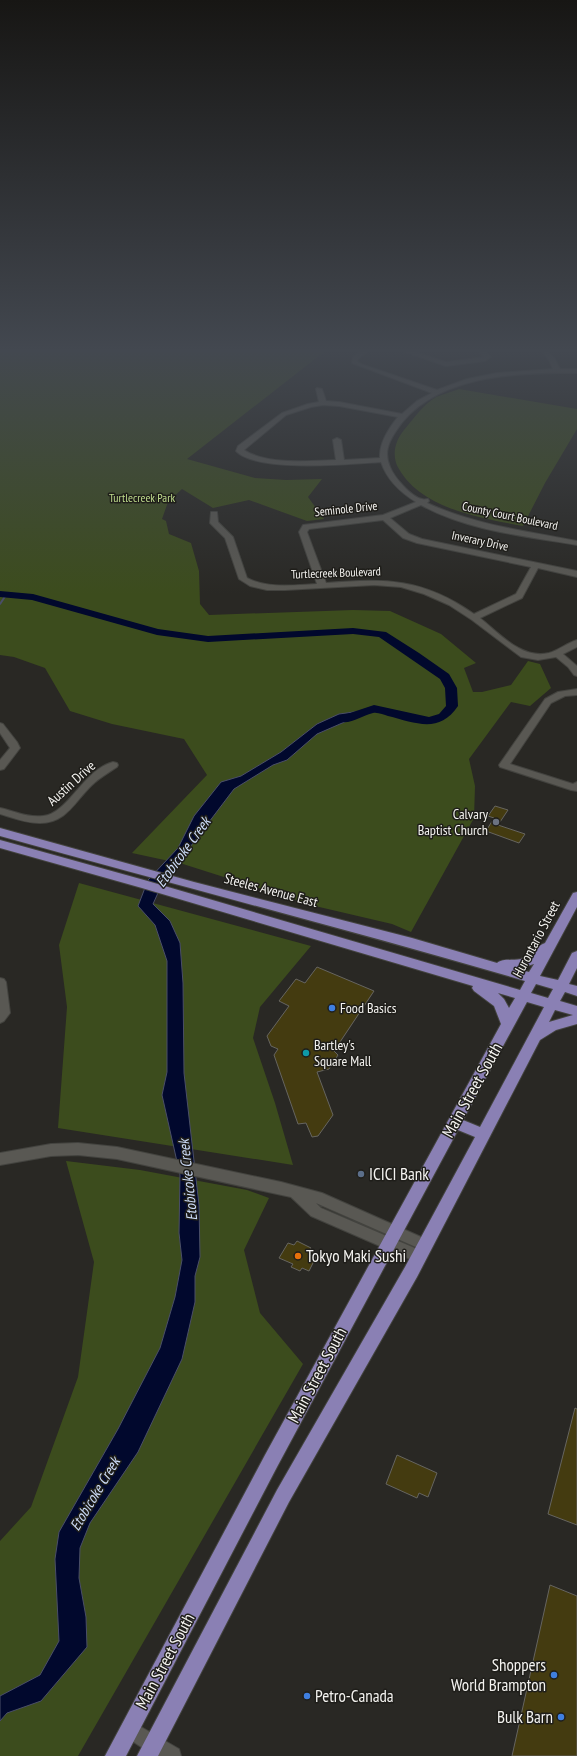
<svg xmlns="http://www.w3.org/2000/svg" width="577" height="1756" font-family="'PT Sans Narrow',sans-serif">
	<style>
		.green { fill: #3c4c1d }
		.water { fill: #01082d; stroke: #4a4e68 }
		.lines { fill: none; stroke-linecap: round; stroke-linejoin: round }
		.stream { stroke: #4a4e68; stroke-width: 2 }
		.river { fill: #01082d; fill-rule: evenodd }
		.building { fill: #443b10; stroke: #666560 }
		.minor-casing { stroke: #43433f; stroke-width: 2 }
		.major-casing { stroke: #43433f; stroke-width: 2 }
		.minor { fill: #595853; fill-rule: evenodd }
		.major { fill: #8a80b4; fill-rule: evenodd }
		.worship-dot { fill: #6b7280; stroke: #1f1e1a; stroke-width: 1.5 }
		.shop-dot { fill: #3f7fe0; stroke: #1f1e1a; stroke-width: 1.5 }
		.culture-dot { fill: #0f9aa8; stroke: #1f1e1a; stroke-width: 1.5 }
		.service-dot { fill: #5c6f8a; stroke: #1f1e1a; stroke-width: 1.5 }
		.food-dot { fill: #e8710a; stroke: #1f1e1a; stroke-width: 1.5 }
		.labels { text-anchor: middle; stroke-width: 3; stroke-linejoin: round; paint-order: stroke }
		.far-park-label { font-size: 12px; fill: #bedb8c; stroke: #1f1e1a }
		.far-street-label { font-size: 12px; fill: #f4f3f0; stroke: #1f1e1a }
		.street-label { font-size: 14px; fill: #f4f3f0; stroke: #1f1e1a }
		.poi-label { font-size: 14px; fill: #f4f3f0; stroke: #1f1e1a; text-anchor: start }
		.water-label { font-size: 15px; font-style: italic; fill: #ceddfa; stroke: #1f1e1a }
		.near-street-label { font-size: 17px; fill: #f4f3f0; stroke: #1f1e1a }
		.near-poi-label { font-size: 17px; fill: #f4f3f0; stroke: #1f1e1a; text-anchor: start }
	</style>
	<rect width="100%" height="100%" fill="#292824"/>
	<path class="green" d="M0 348H329L187 459 255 478 286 480 322 479 308 497 324 519 307 521 249 500 213 508 182 489 168 502 162 519 166 521 169 534 191 543 199 571 200 604 209 615 353 610 390 611 441 634 476 663 464 668 473 692H482L511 685 528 661 540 664 551 688 530 706 511 702 469 759 475 786 474 818 411 932 392 924 315 906 183 864 132 853 207 775 184 739 112 724 70 711 45 668 14 657 0 655Z
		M459 389 577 409V429L545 483 523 526C481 518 422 509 399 469 391 456 395 441 404 430 414 418 423 405 436 397 443 394 452 392 459 389Z
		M79 883 311 946 260 1007 253 1038 275 1103 293 1165 58 1128 67 1007 59 945Z
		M66 1161 140 1170 247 1190 269 1198 244 1250 260 1313 303 1364 78 1756H0V1541L31 1507 78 1377 94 1262Z"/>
	<path class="water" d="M361 711 363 714 317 734 287 760 273 765 234 789 162 884 153 904 170 921 180 943 183 983 184 1073 199 1205 200 1257 195 1276V1302L182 1359 138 1452 90 1523 80 1548 79 1578 86 1617 87 1647 41 1701 7 1713 0 1721V1696L40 1675 59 1641 55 1559 59 1532 118 1429 160 1348 175 1297 182 1260 179 1233 180 1175 162 1095 167 1072V961L155 925 138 906 148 880 178 848 194 816 221 782 241 776 281 752 317 724 339 714Z"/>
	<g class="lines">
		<path class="stream" d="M0 604 6 595"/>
		<path class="river" d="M0 591 33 594 158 629 208 636 353 628 386 632 419 653 449 674 457 688 458 706C439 734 416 723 388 716 384 715 378 712 373 713 363 715 352 724 341 722L339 719 341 716 374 705 429 717 439 714 446 706 445 688 440 679 379 637 353 634 208 642 157 635 32 600 0 597Z"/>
	</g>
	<path class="building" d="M495 806 508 810 498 825 525 834 519 843 486 831 494 818 488 816Z
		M317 967 374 991 334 1051 338 1055 329 1069 317 1072 333 1115 318 1136 312 1137 306 1123 298 1124 274 1055 278 1049 271 1046 267 1036 289 1006 279 1001 296 979 305 983Z
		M297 1241 311 1248 309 1251 317 1255 309 1271 302 1268 300 1271 291 1267 293 1264 279 1258 288 1243 294 1245Z
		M575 1408 577 1409V1525L548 1514Z
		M397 1455 437 1473 428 1497 419 1493 417 1498 386 1484Z
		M550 1585 577 1596V1756H512Z"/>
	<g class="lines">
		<defs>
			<path id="minor" d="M365 348H372L358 359 357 361 361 364 437 390 467 379 497 373 553 369 549 360 539 348H545L555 359 560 369H577V373C518 372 432 375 396 431 388 443 384 453 390 467 394 477 411 497 422 499 424 500 426 499 428 499L429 501 427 503C475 525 526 531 577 541V545C525 536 468 531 421 505L390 518 409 534 422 539 577 571V577L538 568 522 598 480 618C499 633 522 660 549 653 559 650 567 643 577 640V647L563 654 577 666V676L574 675 568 667 556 657 538 660 521 657 472 620 449 605 424 594 401 587 374 585 285 590H267L250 586 239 579 225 538 210 523 211 512H217L218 522 233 537 247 578C268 589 294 585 317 584L299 532 303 525 383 515 416 502C400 492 387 480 381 462 351 464 257 473 236 451L238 446 282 413 308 404 319 402 316 389 317 388 322 389 326 401 339 402 402 414 417 401 432 393 352 363 353 357ZM323 405 339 406 398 417C389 428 379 443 380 458L344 460 341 440 337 438 333 440 336 460C310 461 267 465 244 450L286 415 311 407ZM383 520 403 538 417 543 531 567 516 594 474 614C423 578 385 578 326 583L307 532 309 529Z
				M394 348H403L446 362 484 357 476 348H482L491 357 485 361 446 366Z
				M577 689V695L565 696 551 703 510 764 573 784 577 782V791L571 790 500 767 499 765 545 699 558 692Z
				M0 723 3 724 17 742 20 748 4 769 0 770V760L10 748 0 733Z
				M113 762 117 763 118 765 117 767C108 773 99 778 92 785 75 801 66 824 39 823 26 823 13 818 0 814V808C14 811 28 818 43 816 68 814 83 770 113 762Z
				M0 978 4 979 6 982 10 1013 4 1021 0 1023Z
				M78 1143 117 1147 281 1182 322 1193 430 1241 432 1245 430 1249 425 1251 316 1203 321 1208 424 1252 426 1257 424 1262 419 1263 311 1216 291 1197 117 1159 78 1155 51 1156 0 1165V1153L51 1144Z
				M129 1720 179 1749 181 1756H155L123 1735 120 1729 123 1723Z"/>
			<path id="major" d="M0 828 194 882 412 938 497 963C503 958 513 961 521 959 531 956 536 946 545 943L573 893 577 892V907L540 976 558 980 572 953 577 951V968L569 984 577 986V996L565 992 560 1001 577 1006V1024L556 1030 540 1040 417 1277 289 1502 158 1756H137L277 1490 405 1267 475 1137 458 1130 277 1467 126 1756H105L265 1455 501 1024 494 1006 474 991 472 988 473 986 142 888 0 848V840L144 880 520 990 525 981C351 930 175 885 0 836ZM534 964 529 972 517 969ZM536 984 553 989 548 998 531 993ZM498 993 515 998 509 1008 504 999ZM527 1002 544 1007 480 1127 463 1120ZM555 1010 573 1015 549 1022Z"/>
		</defs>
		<use href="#minor" class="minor-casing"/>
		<use href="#major" class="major-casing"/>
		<use href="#minor" class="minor"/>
		<use href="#major" class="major"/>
	</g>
	<linearGradient id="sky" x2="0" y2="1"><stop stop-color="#171614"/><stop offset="0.59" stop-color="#434850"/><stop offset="1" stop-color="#434850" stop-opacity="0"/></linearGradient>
	<rect width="577" height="594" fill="url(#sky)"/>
	<circle class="worship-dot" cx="496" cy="822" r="4"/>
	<g class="shop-dot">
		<circle cx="332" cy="1008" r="4"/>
		<circle cx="554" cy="1675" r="4"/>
		<circle cx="307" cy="1696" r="4"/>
		<circle cx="561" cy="1717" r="4"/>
	</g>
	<circle class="culture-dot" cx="306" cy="1053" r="4"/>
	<circle class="service-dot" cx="361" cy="1174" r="4"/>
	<circle class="food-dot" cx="298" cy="1256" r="4"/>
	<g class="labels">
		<g class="far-park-label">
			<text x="142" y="502">Turtlecreek Park</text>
		</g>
		<g class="far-street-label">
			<text transform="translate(346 509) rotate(-6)" y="4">Seminole Drive</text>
			<text transform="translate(510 516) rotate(12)" y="4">County Court Boulevard</text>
			<text transform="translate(480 541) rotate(12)" y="4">Inverary Drive</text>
			<text transform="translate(336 573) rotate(-2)" y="4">Turtlecreek Boulevard</text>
		</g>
		<g class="street-label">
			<text transform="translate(71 783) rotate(-42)" y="5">Austin Drive</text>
			<text transform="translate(271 890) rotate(15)" y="5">Steeles Avenue East</text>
			<text transform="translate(536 939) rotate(-62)" y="5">Hurontario Street</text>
		</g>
		<g class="poi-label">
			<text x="488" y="819" text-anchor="end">Calvary<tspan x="488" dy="16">Baptist Church</tspan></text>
			<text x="340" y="1013">Food Basics</text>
			<text x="314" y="1050">Bartley's<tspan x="314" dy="16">Square Mall</tspan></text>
		</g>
		<g class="water-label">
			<text transform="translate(183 852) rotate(-54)" y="5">Etobicoke Creek</text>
			<text transform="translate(188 1180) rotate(-96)" y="5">Etobicoke Creek</text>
			<text transform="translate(95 1494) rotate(-59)" y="5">Etobicoke Creek</text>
		</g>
		<g class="near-street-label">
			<text transform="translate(472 1090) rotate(-61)" y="6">Main Street South</text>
			<text transform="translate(317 1375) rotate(-62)" y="6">Main Street South</text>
			<text transform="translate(165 1661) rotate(-62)" y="6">Main Street South</text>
		</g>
		<g class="near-poi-label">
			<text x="369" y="1180">ICICI Bank</text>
			<text x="306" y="1262">Tokyo Maki Sushi</text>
			<text x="546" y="1671" text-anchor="end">Shoppers<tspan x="546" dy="20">World Brampton</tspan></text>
			<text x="315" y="1702">Petro-Canada</text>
			<text x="553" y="1723" text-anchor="end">Bulk Barn</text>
		</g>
	</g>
</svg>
